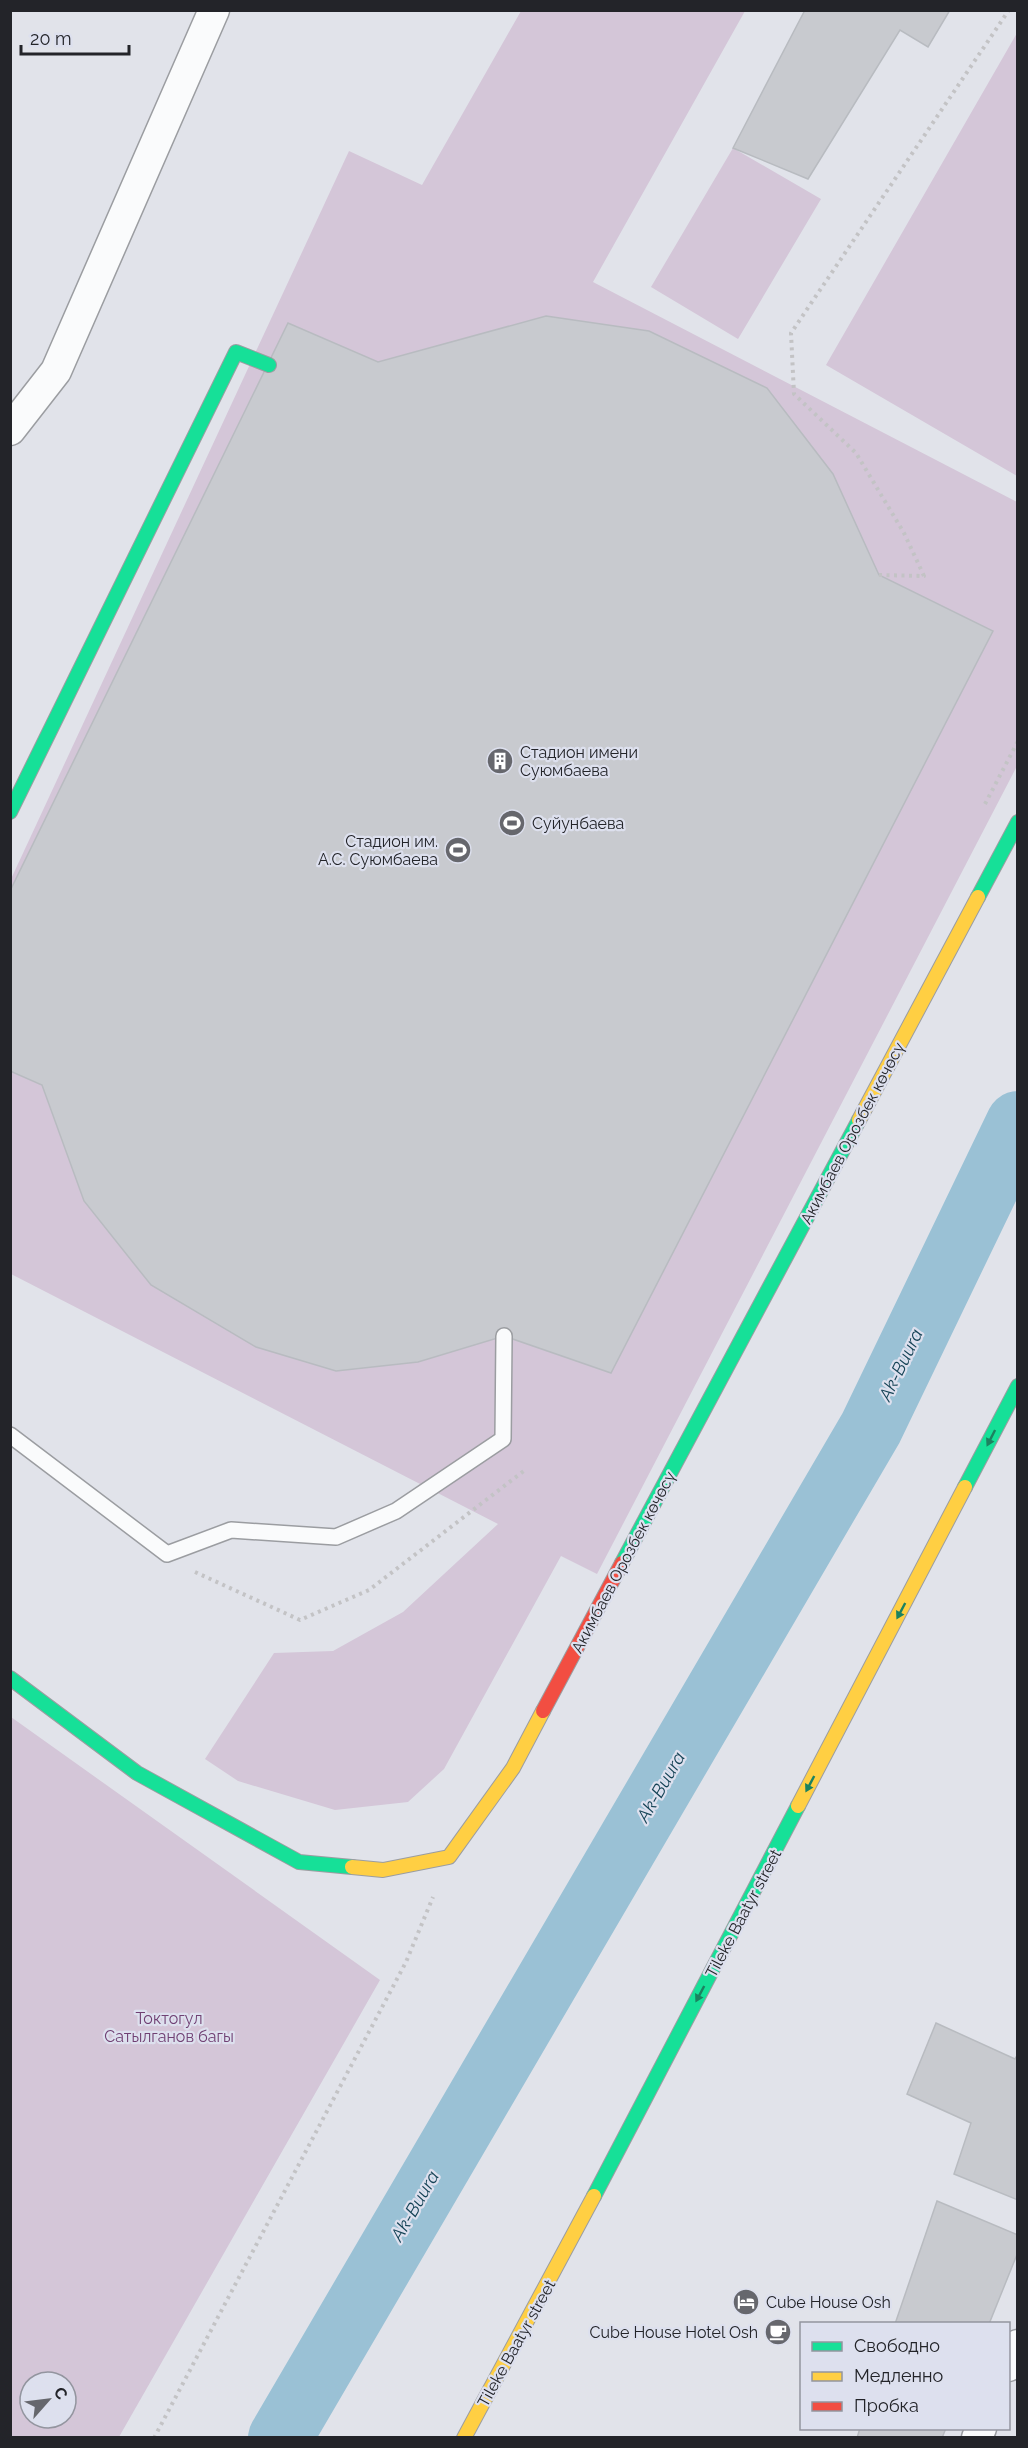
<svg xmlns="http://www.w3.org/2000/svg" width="1028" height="2448" font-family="Raleway,sans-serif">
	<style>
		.green { fill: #d4c6d8; fill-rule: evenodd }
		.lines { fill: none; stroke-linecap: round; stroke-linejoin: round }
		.river { stroke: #9ac1d5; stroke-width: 64 }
		.building { fill: #c8cacf; stroke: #b8bbc0; stroke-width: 1.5 }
		.lane-casing { stroke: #9b9da1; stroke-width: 18 }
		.street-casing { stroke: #9b9da1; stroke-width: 33 }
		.fast-casing { stroke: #9b9da1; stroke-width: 16 }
		.slow-casing { stroke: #9b9da1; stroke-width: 16 }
		.jam-casing { stroke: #9b9da1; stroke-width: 16 }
		.path { stroke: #c3c3c5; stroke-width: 4; stroke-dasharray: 3 4.5; stroke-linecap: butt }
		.lane { stroke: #fafbfc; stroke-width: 15 }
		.street { stroke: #fafbfc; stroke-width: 30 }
		.fast { stroke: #16e098; stroke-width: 14 }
		.slow { stroke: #ffcf43; stroke-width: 14 }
		.jam { stroke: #f24e42; stroke-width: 14 }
		.oneway { fill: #1c8260 }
		.labels { text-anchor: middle; stroke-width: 4.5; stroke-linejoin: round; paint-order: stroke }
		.poi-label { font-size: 16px; fill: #232429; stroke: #dde0ee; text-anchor: start }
		.street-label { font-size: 16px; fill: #232429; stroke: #dde0ee }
		.park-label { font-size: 16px; fill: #704073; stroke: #dde0ee }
		.water-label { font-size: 18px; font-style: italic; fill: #154356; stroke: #dde0ee }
	</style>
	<rect width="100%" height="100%" fill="#e1e3ea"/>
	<path class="green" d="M521 11H745L593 282 1017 502V766L597 1574 561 1556 444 1769 408 1802 335 1810 238 1781 205 1759 274 1653 333 1651 403 1612 498 1524 11 1274V879L349 151 422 185Z
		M1017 33V476L826 365Z
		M733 148 821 199 738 339 651 287Z
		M11 1717 380 1980 119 2437H11ZM30 2382H66V2418H30Z"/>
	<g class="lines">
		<path class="river" d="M280 2438 871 1428 1018 1123"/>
	</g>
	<path class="building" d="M805 10H950L928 47 900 30 808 179 733 148Z
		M546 316 649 331 767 388 833 474 879 575 993 631 611 1373 504 1336 418 1362 336 1371 256 1347 151 1285 84 1201 42 1085 10 1071V891L288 323 378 362Z
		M936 2023 1015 2059 1018 2054V2200L954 2174 971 2123 907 2094Z
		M937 2201 1018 2235V2252L989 2324H895Z
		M860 2428H946L942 2438H857Z"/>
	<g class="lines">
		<defs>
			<path id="lane" d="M10 1435 167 1554 231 1530 336 1537 396 1511 503 1439 504 1336"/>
			<path id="street" d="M10 430 56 371 214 10
				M1008 2366 1018 2345
				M977 2438 981 2428"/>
			<path id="fast" d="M10 812 236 352 269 365
				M978 897 1018 822
				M965 1487 1018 1386
				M622 1563 859 1120
				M10 1678 137 1773 299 1862 352 1867
				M594 2196 798 1806"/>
			<path id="slow" d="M859 1120 978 897
				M798 1806 965 1487
				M352 1867 383 1870 449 1857 513 1768 543 1711
				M464 2438 594 2196"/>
			<path id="jam" d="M543 1711 622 1563"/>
		</defs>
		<use href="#lane" class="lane-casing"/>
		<use href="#street" class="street-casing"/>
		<use href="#fast" class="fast-casing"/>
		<use href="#slow" class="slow-casing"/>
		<use href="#jam" class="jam-casing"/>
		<path class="path" d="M879 575 924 576 904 533 856 453 794 394 791 333 1009 10
			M985 804 1018 741
			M195 1572 300 1620 369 1590 525 1470
			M154 2438 406 1962 433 1897"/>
		<use href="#lane" class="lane"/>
		<use href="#street" class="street"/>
		<use href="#fast" class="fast"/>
		<use href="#slow" class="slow"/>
		<use href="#jam" class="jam"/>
	</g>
	<defs><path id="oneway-solid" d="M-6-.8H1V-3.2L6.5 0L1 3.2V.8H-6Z" transform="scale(1.5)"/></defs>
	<g class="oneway">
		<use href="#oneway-solid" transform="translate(991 1438) rotate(117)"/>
		<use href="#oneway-solid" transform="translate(901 1611) rotate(118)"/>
		<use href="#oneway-solid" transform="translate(810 1784) rotate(118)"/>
		<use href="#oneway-solid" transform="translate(700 1994) rotate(118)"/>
	</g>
	<defs>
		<symbol id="building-disc" viewBox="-11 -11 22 22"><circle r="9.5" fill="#66676d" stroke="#dde0ee"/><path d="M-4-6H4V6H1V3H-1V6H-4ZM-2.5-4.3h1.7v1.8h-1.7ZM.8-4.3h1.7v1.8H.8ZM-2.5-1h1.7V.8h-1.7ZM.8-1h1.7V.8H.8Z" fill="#fff"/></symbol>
		<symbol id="stadium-disc" viewBox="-11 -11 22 22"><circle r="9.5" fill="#66676d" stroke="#dde0ee"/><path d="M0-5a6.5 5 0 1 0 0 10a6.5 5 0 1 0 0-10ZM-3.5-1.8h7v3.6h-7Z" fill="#fff"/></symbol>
		<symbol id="hotel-disc" viewBox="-11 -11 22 22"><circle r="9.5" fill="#66676d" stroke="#dde0ee"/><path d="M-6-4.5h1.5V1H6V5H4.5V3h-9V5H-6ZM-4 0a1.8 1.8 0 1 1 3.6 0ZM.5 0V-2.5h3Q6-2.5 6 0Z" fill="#fff"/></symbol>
		<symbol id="cafe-disc" viewBox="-11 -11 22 22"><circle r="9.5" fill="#66676d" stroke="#dde0ee"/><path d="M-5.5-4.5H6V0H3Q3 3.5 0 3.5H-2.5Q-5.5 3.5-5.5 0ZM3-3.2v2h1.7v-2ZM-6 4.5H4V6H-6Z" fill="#fff"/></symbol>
	</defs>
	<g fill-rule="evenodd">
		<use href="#building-disc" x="485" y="746" width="30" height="30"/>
		<use href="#stadium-disc" x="497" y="808" width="30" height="30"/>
		<use href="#stadium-disc" x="443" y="835" width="30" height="30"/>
		<use href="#hotel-disc" x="731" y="2287" width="30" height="30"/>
		<use href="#cafe-disc" x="763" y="2317" width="30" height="30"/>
	</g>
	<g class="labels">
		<g class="poi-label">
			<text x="520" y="758">Стадион имени<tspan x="520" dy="18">Суюмбаева</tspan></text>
			<text x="532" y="829">Суйунбаева</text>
			<text x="438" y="847" text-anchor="end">Стадион им.<tspan x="438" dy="18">А.С. Суюмбаева</tspan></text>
			<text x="766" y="2308">Cube House Osh</text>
			<text x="758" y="2338" text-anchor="end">Cube House Hotel Osh</text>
		</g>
		<g class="street-label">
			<text transform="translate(852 1133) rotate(-62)" y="6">Акимбаев Орозбек көчөсү</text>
			<text transform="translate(623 1562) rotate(-62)" y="6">Акимбаев Орозбек көчөсү</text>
			<text transform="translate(743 1913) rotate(-62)" y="6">Tileke Baatyr street</text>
			<text transform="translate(516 2343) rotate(-61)" y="6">Tileke Baatyr street</text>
		</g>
		<g class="park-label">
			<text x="169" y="2024">Токтогул<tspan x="169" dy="18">Сатылганов багы</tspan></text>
		</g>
		<g class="water-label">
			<text transform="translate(901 1365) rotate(-64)" y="6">Ak-Buura</text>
			<text transform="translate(661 1787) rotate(-60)" y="6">Ak-Buura</text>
			<text transform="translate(415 2206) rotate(-60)" y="6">Ak-Buura</text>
		</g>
	</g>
	<rect width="1028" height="2448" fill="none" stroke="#232429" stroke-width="24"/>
	<rect x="800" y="2322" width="210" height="108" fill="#dde0ee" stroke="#93959f" stroke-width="1.5"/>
	<rect x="812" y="2342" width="30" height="9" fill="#16e098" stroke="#93959f" stroke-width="1.5"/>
	<text x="854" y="2352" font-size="18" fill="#232429">Свободно</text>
	<rect x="812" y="2372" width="30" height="9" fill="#ffcf43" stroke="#93959f" stroke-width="1.5"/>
	<text x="854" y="2382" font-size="18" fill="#232429">Медленно</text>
	<rect x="812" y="2402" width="30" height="9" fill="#f24e42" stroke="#93959f" stroke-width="1.5"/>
	<text x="854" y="2412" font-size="18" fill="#232429">Пробка</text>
	<g transform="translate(48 2400) rotate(62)"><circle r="28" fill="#dde0ee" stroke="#93959f" stroke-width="1.5"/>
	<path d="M0-4.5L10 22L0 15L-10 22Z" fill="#66676d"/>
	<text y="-9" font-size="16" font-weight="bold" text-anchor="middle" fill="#232429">С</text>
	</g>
	<path d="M21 45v9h108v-9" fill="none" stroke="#232429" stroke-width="3"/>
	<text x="30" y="45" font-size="18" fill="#232429" stroke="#dde0ee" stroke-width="4.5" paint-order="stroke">20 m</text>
</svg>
